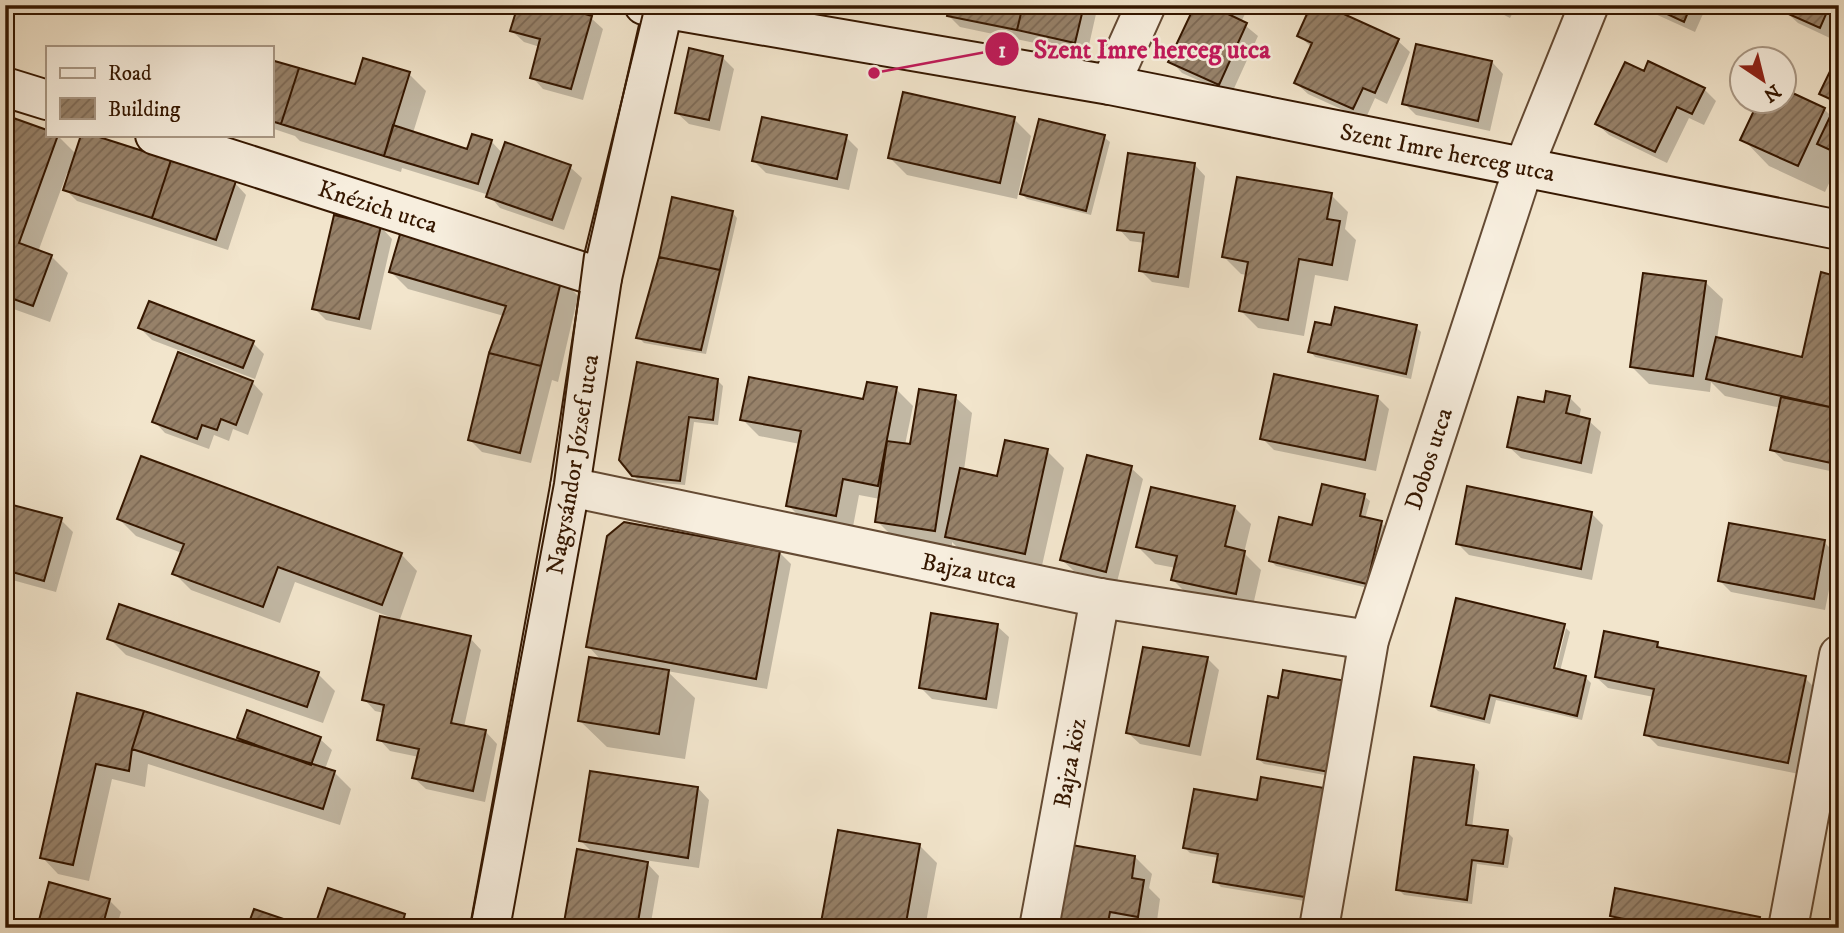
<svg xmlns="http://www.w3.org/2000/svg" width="1844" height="933" font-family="'IM FELL DW Pica',serif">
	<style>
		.shadow { fill: #0003 }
		.building { fill: url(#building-hatch); stroke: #351700; stroke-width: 2 }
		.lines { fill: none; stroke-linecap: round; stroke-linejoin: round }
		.street-casing { stroke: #644a33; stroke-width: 42 }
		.secondary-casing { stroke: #351700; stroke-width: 42 }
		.street { stroke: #f7eede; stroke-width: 38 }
		.secondary { stroke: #f7eede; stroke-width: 38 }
		.tram { stroke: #351700; stroke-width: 2 }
		.labels { text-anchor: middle; stroke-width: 5; stroke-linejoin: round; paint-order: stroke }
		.street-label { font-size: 24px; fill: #351700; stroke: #f7eede }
		.leader { fill: none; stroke: #c2185b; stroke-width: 2.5 }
		.callout-dot { fill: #c2185b; stroke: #f7eede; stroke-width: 2.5 }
		.mark-label { font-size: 21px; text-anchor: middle; font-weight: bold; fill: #fff }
		.callout-label { font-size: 26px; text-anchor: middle; font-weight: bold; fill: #c2185b; stroke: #f7eede; stroke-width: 5; stroke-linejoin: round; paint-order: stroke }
	</style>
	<defs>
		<pattern id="building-hatch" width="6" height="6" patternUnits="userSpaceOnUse" patternTransform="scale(1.75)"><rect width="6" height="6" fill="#97826a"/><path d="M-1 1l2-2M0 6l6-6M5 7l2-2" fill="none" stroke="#7c6955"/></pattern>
	</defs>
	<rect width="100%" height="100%" fill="#f2e5cc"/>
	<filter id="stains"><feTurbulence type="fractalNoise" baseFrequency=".00286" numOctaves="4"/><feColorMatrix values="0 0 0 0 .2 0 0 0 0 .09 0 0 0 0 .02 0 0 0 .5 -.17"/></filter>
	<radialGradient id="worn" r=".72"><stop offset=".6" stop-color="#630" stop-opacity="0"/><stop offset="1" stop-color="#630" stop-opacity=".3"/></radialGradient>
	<path class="shadow" d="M951 5H1098L1087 54 960 27 949 16Z
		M1197 5H1245L1248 8 1241 22 1258 36 1231 95 1182 73 1171 61Z
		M1319 5 1398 41 1410 52 1387 104 1375 98 1365 120 1308 94 1296 83 1311 47 1299 35Z
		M1485 5H1517L1510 18Z
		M1646 5H1707L1695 32 1653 13Z
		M1789 5H1839V23L1832 39 1798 23 1786 12Z
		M591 18 603 29 583 100 543 89 532 77 540 47 524 42 512 31Z
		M722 57 734 69 720 131 689 124 677 113Z
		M271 62 356 86 409 74 426 91 413 133 469 151 491 141 503 154 570 167 582 178 564 230 500 208 489 195 402 168 401 172 300 141 295 136 271 128Z
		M1492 62 1503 74 1490 131 1416 115 1404 103Z
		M1839 70V162L1825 192 1769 166 1743 139 1760 102H1784L1824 109 1832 117 1836 107 1822 94Z
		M1645 73 1704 89 1716 101 1704 125 1689 118 1667 163 1609 135 1597 124Z
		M5 116 47 132V135H57L76 154 83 135H88L235 183 246 195 228 250 77 201 65 189 70 174 67 173 38 252 51 256 68 273 50 322 5 306Z
		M1014 119 1031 136 1017 199 907 175 890 158Z
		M846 137 858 149 849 190 766 173 754 161Z
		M1104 137 1110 142 1091 215 1027 199 1022 194Z
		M1194 164 1205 176 1189 288 1152 282 1141 271 1145 243 1130 241 1119 229Z
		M1331 195 1348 212 1345 229 1356 240 1348 281 1315 275 1304 336 1258 328 1241 311 1247 275 1241 274 1224 257Z
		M673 199 732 212 737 218 706 354 644 343 638 337Z
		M381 227 392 239 371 330 326 320 314 308Z
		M391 272 562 279 578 296 558 382 552 380 531 463 482 452 470 440 504 316 408 289Z
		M1839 278V473L1784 461 1772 450 1781 408 1725 396 1711 382 1710 392 1649 384 1632 367 1706 283 1723 299 1717 339 1803 359Z
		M1416 327 1421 332 1411 379 1315 357 1310 351Z
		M140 328 253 343 264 354 255 379 152 340Z
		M717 380 723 386 718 425 694 422 685 485 639 481 633 475Z
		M252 382 263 394 248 435 233 429 229 441 214 435 209 449 165 433 154 421Z
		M896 389 913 406 905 445 912 446 955 397 972 413 964 470 998 478 1047 451 1064 468 1041 570 964 554 952 542V547L894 538 877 521 880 499 859 495 852 532 805 522 788 505 800 444 759 436 742 419 865 401Z
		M1377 397 1389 409 1376 471 1274 450 1262 438Z
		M1569 397 1581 409 1579 418 1589 421 1601 432 1592 474 1521 458 1509 447 1545 404Z
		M1131 468 1143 479 1117 582 1074 571 1062 560Z
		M1364 496 1370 501 1365 519 1381 523 1387 528 1372 589 1276 566 1271 561 1313 527Z
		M5 505 61 520 73 532 56 592 5 578Z
		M1234 507 1251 524 1244 553 1261 570 1252 610 1190 597 1173 580 1176 568 1155 564 1138 547Z
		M1591 513 1603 525 1592 580 1469 555 1457 543Z
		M119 519 401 554 417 571 399 622 470 638 481 650 464 727 486 732 497 744 485 802 426 789 414 778 419 757 390 751 379 739 384 713 375 711 364 699 393 618 295 582 280 623 191 590 174 573 182 553 136 536Z
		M1824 542 1836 554 1825 610 1731 592 1720 581Z
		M779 552 791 564 767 689 667 671 695 698 685 759 607 747 580 721 602 661 588 646Z
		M997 626 1009 637 997 709 932 699 921 688Z
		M1564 626 1550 676 1554 677 1566 628 1570 632 1560 671 1585 677 1591 683 1582 720 1496 700 1490 724 1438 711 1433 706Z
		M109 638 318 674 335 691 323 723 126 655Z
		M1657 643 1663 650 1805 678 1816 689 1799 774 1658 746 1646 734 1654 697 1608 688 1596 677Z
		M1207 658 1219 670 1201 756 1140 744 1128 733Z
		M78 695 238 740 248 713 320 739 332 750 325 769 334 772 351 789 340 825 148 764 145 787 112 779 89 881 58 874 42 857Z
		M1269 698 1341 778 1264 764 1258 759Z
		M1474 766 1479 772 1472 828 1507 832 1513 838 1508 868 1477 864 1472 904 1404 895 1398 889Z
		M698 788 709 800 699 868 644 860 659 876 650 928H564L594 854 580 840Z
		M1195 791 1310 902 1221 887 1215 881 1219 858 1190 853 1185 848Z
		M920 846 937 863 925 928H822Z
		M1135 857 1152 874 1149 888 1160 899 1156 928H1054Z
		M109 900 121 912 116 928H38Z
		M404 916 416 928H316Z
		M1612 916 1760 919 1768 928H1624Z"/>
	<path class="building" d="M518 5H554L592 16 571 89 530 78 540 39 510 31Z
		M949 5H1023L1017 30 947 16Z
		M1023 5H1084L1075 43 1017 30Z
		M1195 5H1232L1228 14 1247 23 1219 85 1168 62Z
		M1311 5H1324L1399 39 1375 93 1363 88 1353 109 1294 83 1312 43 1297 36Z
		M1648 5H1691L1684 22Z
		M1787 5H1830L1820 28 1784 12Z
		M1416 44 1492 61 1478 121 1402 104Z
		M689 48 723 56 709 120 675 113Z
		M363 58 410 72 384 156 281 124 299 68 355 84Z
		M271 60 299 68 281 124 271 121Z
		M1648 61 1705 88 1692 114 1677 107 1655 152 1595 124 1625 62 1644 71Z
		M1833 65 1839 68V154L1817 144 1837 102 1819 94Z
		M1784 89 1825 108 1798 166 1740 140 1758 102H1784Z
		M903 92 1015 117 1000 183 888 158Z
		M5 115 47 130V135H58L19 243 52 255 33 306 5 296Z
		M762 117 847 135 837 179 752 161Z
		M1039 119 1105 135 1086 211 1020 194Z
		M393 125 467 149 472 134 492 140 478 184 384 156Z
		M81 135H93L171 160 152 218 63 190Z
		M505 142 571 165 552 220 486 197Z
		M1128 153 1195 163 1178 277 1139 271 1144 233 1117 230Z
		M171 160 236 181 216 240 152 218Z
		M1237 177 1332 193 1327 219 1340 221 1332 265 1299 259 1288 320 1239 311 1248 262 1222 257Z
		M672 197 733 211 720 270 659 257Z
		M334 215 381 226 359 319 312 309Z
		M401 231 562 277 541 366 489 353 506 306 389 272Z
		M659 257 720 270 701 350 636 338Z
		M1821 272 1839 277V409L1706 379 1716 337 1802 357Z
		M1643 273 1706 281 1693 376 1630 367Z
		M149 301 254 341 243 368 138 328Z
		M1335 307 1417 325 1406 374 1308 352 1315 322 1331 325Z
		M178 352 253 381 236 425 221 419 217 430 202 425 197 439 152 422Z
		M489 353 541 366 520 453 468 440Z
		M637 362 718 379 713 420 689 417 680 481 632 476 619 460Z
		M1274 374 1378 396 1365 460 1260 439Z
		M749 377 863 399 867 382 897 387 878 486 843 479 836 516 786 506 801 431 740 420Z
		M919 389 956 395 935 531 875 522 887 441 910 444Z
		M1546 391 1570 396 1566 413 1590 419 1581 463 1507 447 1518 397 1544 402Z
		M1781 397 1839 409 1836 464 1770 450Z
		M1005 440 1048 449 1025 554 945 537 960 468 997 476Z
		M1087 455 1132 466 1106 572 1060 560Z
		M141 456 402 553 382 605 278 567 263 607 172 574 184 544 117 519Z
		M1322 484 1365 494 1360 516 1382 521 1367 584 1269 561 1279 517 1312 525Z
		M1467 486 1592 512 1581 569 1456 544Z
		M1151 487 1235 506 1225 546 1245 551 1236 594 1171 580 1177 556 1136 547Z
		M5 503 62 518 44 581 5 570Z
		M624 522 780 551 756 679 586 647 607 536Z
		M1729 523 1825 540 1814 599 1718 581Z
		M1456 598 1565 624 1554 668 1586 676 1577 716 1490 695 1484 719 1431 706Z
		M119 604 319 672 307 707 107 639Z
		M931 613 998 624 986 699 919 688Z
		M380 616 471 636 451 723 486 730 473 791 412 778 419 749 377 740 384 705 362 700Z
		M1604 631 1658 642 1657 647 1806 676 1788 763 1644 735 1654 689 1595 677Z
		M1143 647 1208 657 1189 746 1126 733Z
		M589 657 669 670 659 734 578 721Z
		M1283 670 1352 682 1335 773 1257 759 1268 696 1278 698Z
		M77 693 144 711 132 749 129 771 96 764 73 865 40 858Z
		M247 710 321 737 311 765 237 738Z
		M144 711 335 771 323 809 132 749Z
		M1414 757 1474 765 1466 825 1508 830 1503 864 1472 860 1467 900 1396 890Z
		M590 771 698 787 688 858 579 841Z
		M1261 777 1324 788 1305 897 1213 882 1218 854 1183 848 1194 789 1257 800Z
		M838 830 920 844 906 923 929 928H820Z
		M1066 844 1135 856 1132 878 1144 880 1138 917 1110 912 1107 928H1052Z
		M577 849 648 862 637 928H563Z
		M49 882 110 899 102 928H37Z
		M328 888 405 914 401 928H314Z
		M1615 888 1760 917 1758 928H1665L1610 916Z
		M254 909 310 928H247Z"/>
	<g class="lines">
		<defs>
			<g id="street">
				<path d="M1110 85 1146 5"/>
				<path id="s1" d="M570 487 1100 598 1369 640"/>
				<path id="s2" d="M1039 928 1100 598"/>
				<path id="s3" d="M1319 928 1369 640 1524 166 1589 5"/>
				<path d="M1788 928 1839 655"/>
			</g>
			<g id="secondary">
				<path id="s4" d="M644 5 1110 85 1839 230"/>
				<path d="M5 87 47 100"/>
				<path id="s5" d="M155 135 602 278"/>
				<path id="s6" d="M490 928 570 487 602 278 664 5"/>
			</g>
		</defs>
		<use href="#street" class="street-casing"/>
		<use href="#secondary" class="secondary-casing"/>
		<use href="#street" class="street"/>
		<use href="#secondary" class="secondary"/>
		<path class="tram" d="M470 928 554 483 584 255 645 5"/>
	</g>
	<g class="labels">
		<g class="street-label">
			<text dy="8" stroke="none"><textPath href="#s4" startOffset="817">Szent Imre herceg utca</textPath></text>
			<text dy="8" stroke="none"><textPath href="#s5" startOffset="234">Knézich utca</textPath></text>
			<text dy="8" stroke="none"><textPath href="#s3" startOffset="483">Dobos utca</textPath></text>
			<text dy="8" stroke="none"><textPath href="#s6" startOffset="471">Nagysándor József utca</textPath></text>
			<text dy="8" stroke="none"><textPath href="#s1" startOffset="408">Bajza utca</textPath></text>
			<text dy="8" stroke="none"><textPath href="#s2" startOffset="168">Bajza köz</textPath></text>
		</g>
	</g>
	<path class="leader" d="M874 73L1002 49"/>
	<g class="callout-dot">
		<circle cx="874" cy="73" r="7"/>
		<circle cx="1002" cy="49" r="18"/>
	</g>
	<g class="mark-label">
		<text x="1002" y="57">1</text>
	</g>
	<g class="callout-label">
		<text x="1152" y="58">Szent Imre herceg utca</text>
	</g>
	<rect width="1844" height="933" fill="none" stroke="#f2e5cc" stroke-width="28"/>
	<rect x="7" y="7" width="1830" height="919" fill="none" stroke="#351700" stroke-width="3.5"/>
	<rect x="14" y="14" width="1816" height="905" fill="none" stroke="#351700" stroke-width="2"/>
	<rect x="46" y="46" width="228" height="91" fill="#f7eede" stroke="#a99885" stroke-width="2"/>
	<rect x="60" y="68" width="35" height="10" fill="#f7eede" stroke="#a99885" stroke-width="2"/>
	<text x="108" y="80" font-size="21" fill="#351700">Road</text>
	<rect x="60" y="98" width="35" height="21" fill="url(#building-hatch)" stroke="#a99885" stroke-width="2"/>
	<text x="108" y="116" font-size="21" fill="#351700">Building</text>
	<g transform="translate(1763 80) rotate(145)"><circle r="33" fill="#f7eede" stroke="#a99885" stroke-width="2"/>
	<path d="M0-5L12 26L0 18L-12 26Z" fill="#8f2418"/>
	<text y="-10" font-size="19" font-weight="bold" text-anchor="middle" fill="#351700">N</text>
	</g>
	<rect width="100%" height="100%" filter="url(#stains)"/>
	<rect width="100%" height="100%" fill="url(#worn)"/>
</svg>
